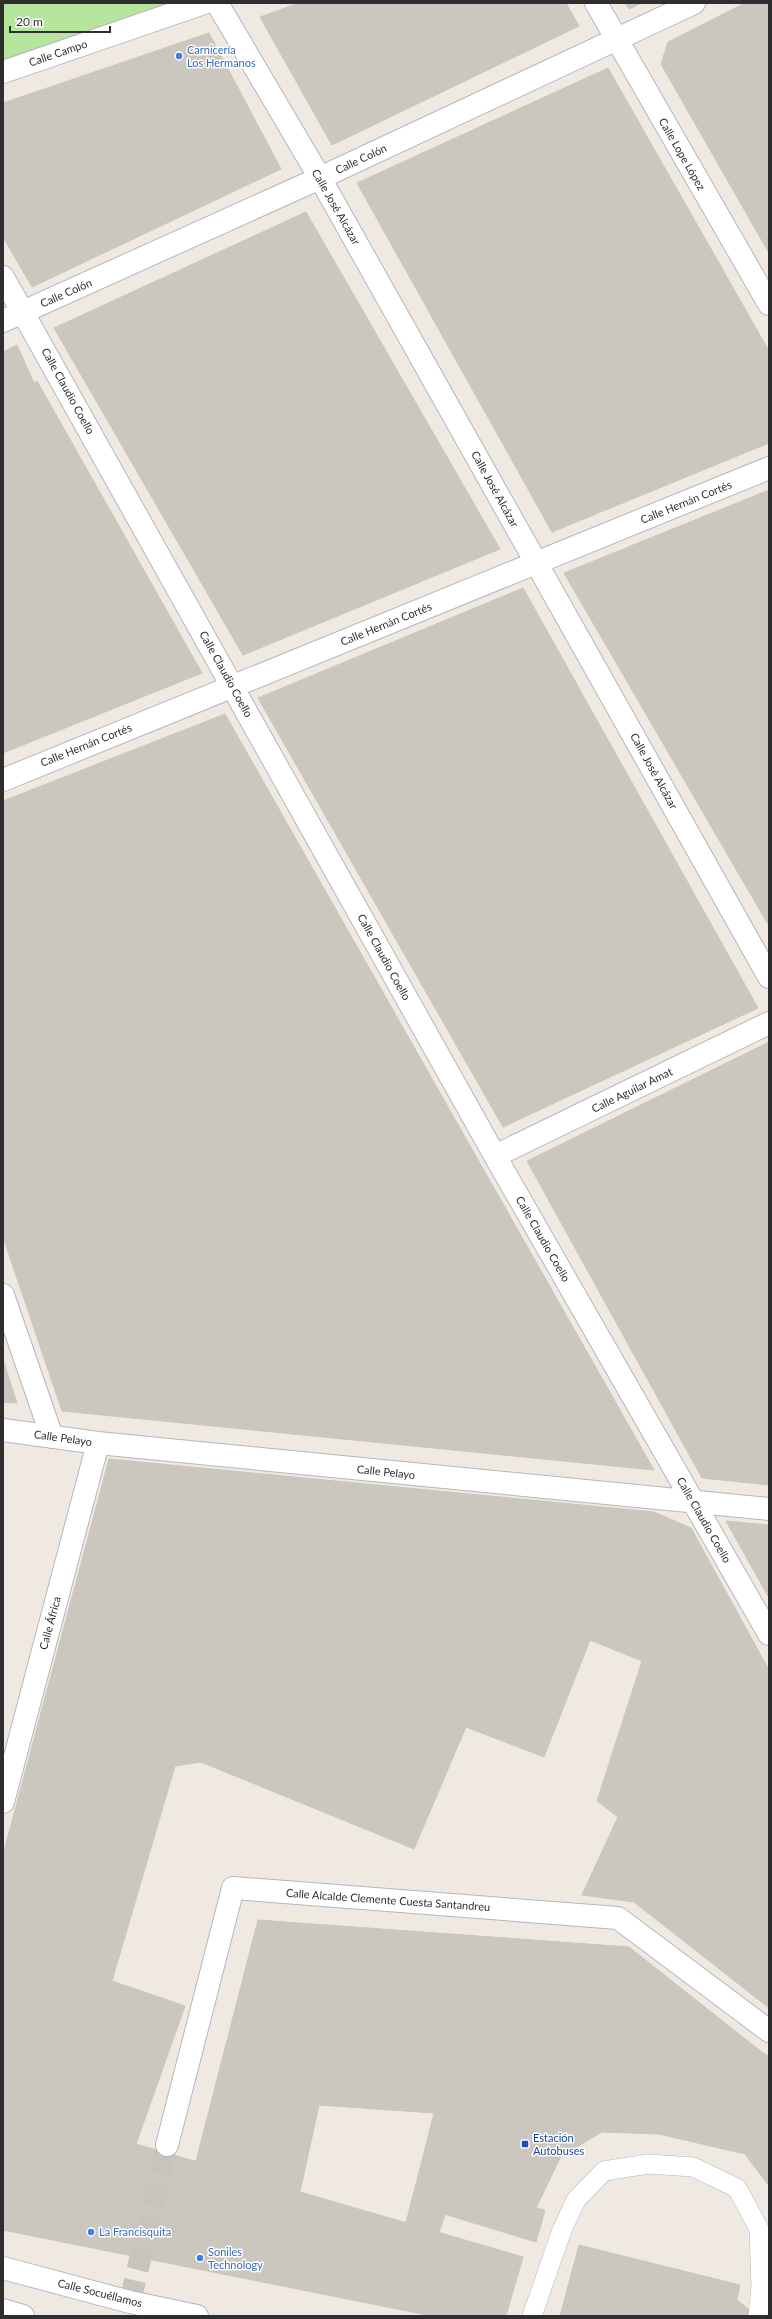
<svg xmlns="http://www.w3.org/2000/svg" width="772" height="2319" font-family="Lato,sans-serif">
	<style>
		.green { fill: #b6e59e }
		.building { fill: #cbc7bf; stroke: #cbc5ba }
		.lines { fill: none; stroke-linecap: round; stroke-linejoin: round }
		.minor-tunnel { stroke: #c8c4bd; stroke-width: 22; stroke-dasharray: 22 11; stroke-linecap: butt }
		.service-casing { stroke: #b4b7c1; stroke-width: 20 }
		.minor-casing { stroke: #b4b7c1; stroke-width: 24 }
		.service { stroke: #fff; stroke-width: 19 }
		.minor { stroke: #fff; stroke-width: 22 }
		.shop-dot { fill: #3f7fe0; stroke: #fff; stroke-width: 1.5 }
		.transit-dot { fill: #1a4fb4; stroke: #fff; stroke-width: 1.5 }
		.labels { text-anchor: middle; stroke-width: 3; stroke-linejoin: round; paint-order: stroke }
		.shop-label { font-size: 11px; fill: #366cbe; stroke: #fff; text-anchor: start }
		.street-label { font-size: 11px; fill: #2e2e2e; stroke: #fff }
		.transit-label { font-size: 11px; fill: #164399; stroke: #fff; text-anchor: start }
	</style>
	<rect width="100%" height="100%" fill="#efe9e1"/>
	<path class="green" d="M3 3H204L3 72Z"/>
	<path class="building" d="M299 3H566L579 26 332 145 260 17Z
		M625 3H642L629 9Z
		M745 3H769V253L661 64 668 42Z
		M209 33 281 169 32 287 3 237V103Z
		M608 68 769 351V443L552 532 357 183Z
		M306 212 500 549 243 655 54 328Z
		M17 345 34 383 37 381 202 673 3 753V352Z
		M769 490V926L564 573Z
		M523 588 758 1008 503 1127 258 698Z
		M225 714 654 1470 62 1411 3 1237V801Z
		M769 1042V1485L702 1478 527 1161Z
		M3 1360 17 1403 3 1402Z
		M109 1459 654 1512 691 1528 769 1670V2008L634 1902 582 1895 618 1817 597 1801 642 1661 590 1640 544 1757 466 1727 255 1635 201 1762 175 1766 112 1981 185 2006 136 2144 523 2257 506 2316H432L3 2230V1855Z
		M726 1521 769 1525V1598Z
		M255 1635 466 1727 414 1849 201 1762Z
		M258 1920 629 1947 763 2053 574 2062 539 2074 502 2098 481 2118 464 2155 439 2233 406 2223 434 2113 319 2105 300 2192 196 2161Z
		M763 2053 769 2056V2186L745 2154 659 2134 602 2132 561 2156 536 2208 545 2210 536 2242 444 2214 464 2155 481 2118 502 2098 539 2074 574 2062Z
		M579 2245 740 2285 733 2316H560Z
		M737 2300 757 2316H733Z"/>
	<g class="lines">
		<path class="minor-tunnel" d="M130 2302 167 2145"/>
		<defs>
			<path id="service" d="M532 2316 562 2230 576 2200 604 2171 648 2164 693 2167 737 2188 759 2229 761 2287 758 2316"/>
			<path id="minor" d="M217 3 320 178 769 977
				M596 3 769 304
				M3 72 204 3
				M3 277 495 1156 769 1634
				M3 321 320 178 694 3
				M3 780 769 468
				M495 1156 769 1023
				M3 1295 52 1437
				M3 1430 98 1443 769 1509
				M3 1802 98 1443
				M167 2145 233 1888 618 1918 769 2031
				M3 2268 130 2302 197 2316
				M3 2310 23 2316"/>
		</defs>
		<use href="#service" class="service-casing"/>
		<use href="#minor" class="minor-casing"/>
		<use href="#service" class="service"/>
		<use href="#minor" class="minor"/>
	</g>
	<g class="shop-dot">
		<circle cx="179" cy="56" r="4"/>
		<circle cx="91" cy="2232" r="4"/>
		<circle cx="200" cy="2258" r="4"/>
	</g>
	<rect class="transit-dot" x="521" y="2140" width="8" height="8" rx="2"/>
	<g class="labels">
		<g class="shop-label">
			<text x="187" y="54">Carnicería<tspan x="187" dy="13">Los Hermanos</tspan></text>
			<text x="99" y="2236">La Francisquita</text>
			<text x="208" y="2256">Soniles<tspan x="208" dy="13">Technology</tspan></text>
		</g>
		<g class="street-label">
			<text transform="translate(58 53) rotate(-19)" y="4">Calle Campo</text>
			<text transform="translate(682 154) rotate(60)" y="4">Calle Lope López</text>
			<text transform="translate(361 159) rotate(-25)" y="4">Calle Colón</text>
			<text transform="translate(336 207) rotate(60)" y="4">Calle José Alcázar</text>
			<text transform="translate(66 293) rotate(-24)" y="4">Calle Colón</text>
			<text transform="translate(68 391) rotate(61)" y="4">Calle Claudio Coello</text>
			<text transform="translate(495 489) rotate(61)" y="4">Calle José Alcázar</text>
			<text transform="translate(686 502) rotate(-22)" y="4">Calle Hernán Cortés</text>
			<text transform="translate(386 624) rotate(-22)" y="4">Calle Hernán Cortés</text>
			<text transform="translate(226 674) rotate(61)" y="4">Calle Claudio Coello</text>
			<text transform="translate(86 745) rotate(-22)" y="4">Calle Hernán Cortés</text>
			<text transform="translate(654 771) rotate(61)" y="4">Calle José Alcázar</text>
			<text transform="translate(384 957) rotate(61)" y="4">Calle Claudio Coello</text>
			<text transform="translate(632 1090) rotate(-26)" y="4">Calle Aguilar Amat</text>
			<text transform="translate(543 1239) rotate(60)" y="4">Calle Claudio Coello</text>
			<text transform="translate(63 1438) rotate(8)" y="4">Calle Pelayo</text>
			<text transform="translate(386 1472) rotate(6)" y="4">Calle Pelayo</text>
			<text transform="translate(704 1520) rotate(60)" y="4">Calle Claudio Coello</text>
			<text transform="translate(50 1623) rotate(-75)" y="4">Calle África</text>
			<text transform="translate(388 1900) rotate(4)" y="4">Calle Alcalde Clemente Cuesta Santandreu</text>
			<text transform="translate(100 2293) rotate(14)" y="4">Calle Socuéllamos</text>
		</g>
		<g class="transit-label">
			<text x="533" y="2142">Estación<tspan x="533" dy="13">Autobuses</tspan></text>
		</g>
	</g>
	<rect width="772" height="2319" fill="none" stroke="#2e2e2e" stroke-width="8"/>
	<path d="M10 26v6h100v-6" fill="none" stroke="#2e2e2e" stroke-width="2"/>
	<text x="16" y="26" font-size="12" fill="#2e2e2e" stroke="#ffffff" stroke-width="3" paint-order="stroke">20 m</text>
</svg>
